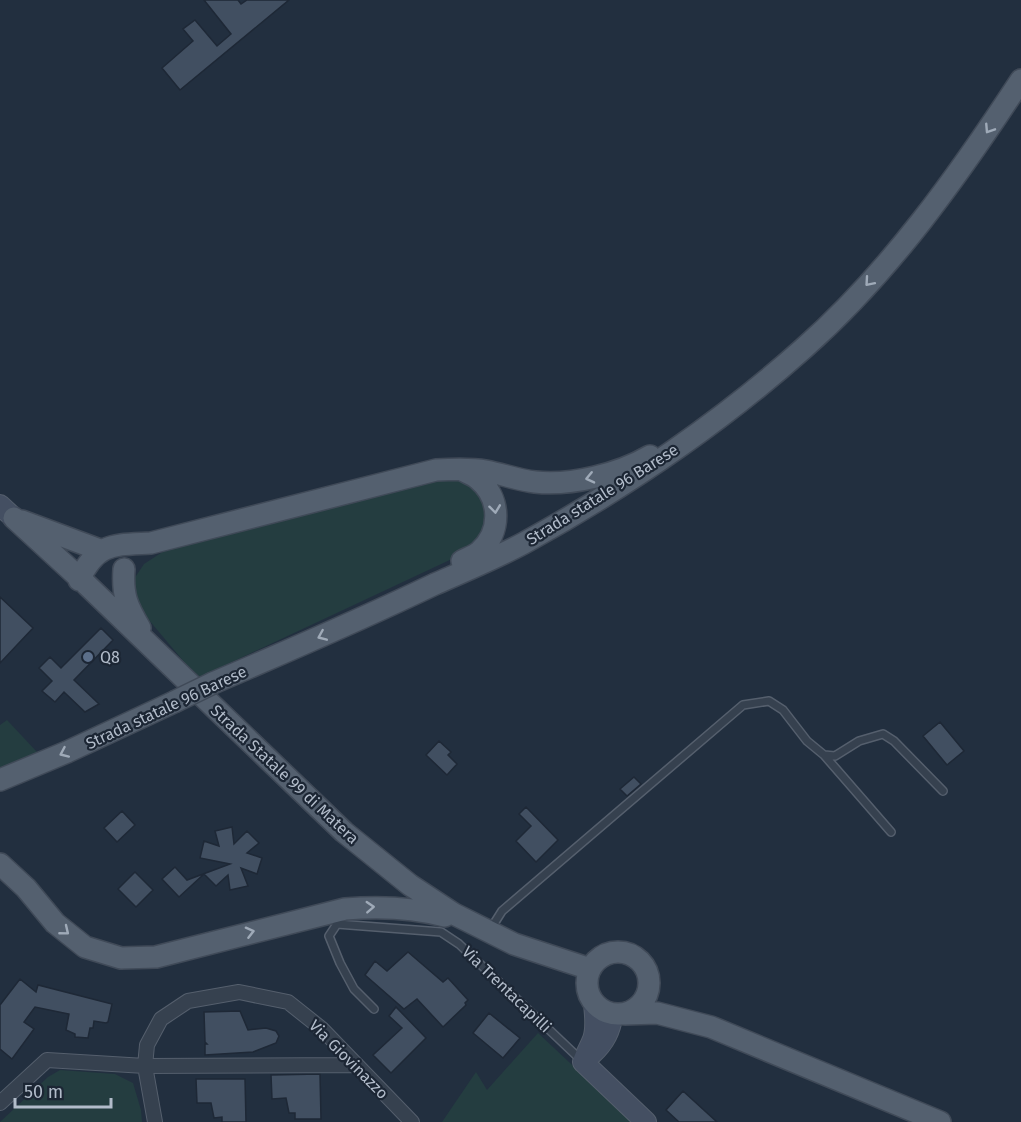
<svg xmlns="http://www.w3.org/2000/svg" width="1021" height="1122" font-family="'Fira Sans',sans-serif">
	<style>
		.green { fill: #243d40 }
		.building { fill: #414f61; stroke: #1e2836; stroke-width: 1.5 }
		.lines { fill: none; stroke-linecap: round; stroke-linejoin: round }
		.lane-casing { stroke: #555f6d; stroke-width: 10 }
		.street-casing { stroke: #555f6d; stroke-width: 16 }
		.secondary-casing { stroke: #555f6d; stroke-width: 22 }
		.primary-casing { stroke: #404a58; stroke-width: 24 }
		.lane { stroke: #36414f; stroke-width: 7 }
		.street { stroke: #36414f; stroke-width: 14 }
		.secondary { stroke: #444f62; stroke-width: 20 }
		.primary { stroke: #54606f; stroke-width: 21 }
		.primary-bridge-casing { stroke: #404a58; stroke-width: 24; stroke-linecap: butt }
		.primary-bridge { stroke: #54606f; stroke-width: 21 }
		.oneway { stroke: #9faab8 }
		.service-dot { fill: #5c6f8a; stroke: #1c2634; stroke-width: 2 }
		.labels { text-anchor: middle; stroke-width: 4.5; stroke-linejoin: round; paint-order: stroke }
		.street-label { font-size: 16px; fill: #b2bcca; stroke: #1c2634 }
		.poi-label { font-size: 16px; fill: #b2bcca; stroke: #1c2634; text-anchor: start }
	</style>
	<rect width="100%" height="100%" fill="#222f3f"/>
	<path class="green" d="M447 474 464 477 485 501V533L469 551 200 677 185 663 138 607 134 579 144 564 164 551Z
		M7 720 37 752 0 769V725Z
		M538 1033 633 1122H442L476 1072 487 1090Z
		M60 1070 115 1074 133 1083 141 1110 142 1122H0L48 1077Z"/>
	<path class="building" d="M204 0H238L241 4 247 0H289L180 90 162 68 193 41 183 29 195 20 217 46 231 34Z
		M0 597 33 628 0 663Z
		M101 628 113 640 74 680 99 704 85 712 64 692 55 702 42 691 52 681 39 668 50 657 61 668Z
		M940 722 964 751 947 765 923 736Z
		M439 741 451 752 448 755 457 764 447 775 426 755Z
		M634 777 641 784 627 796 620 789Z
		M526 807 558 840 536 862 516 841 531 826 519 814Z
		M122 811 135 825 117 842 104 828Z
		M232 827 234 844 247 831 259 843 247 853 262 858 257 874 241 868 248 886 230 890 228 875 216 886 204 874 179 897 162 879 175 867 187 880 230 864 200 858 204 841 219 846 215 831Z
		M135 872 153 890 136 907 118 889Z
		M408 952 443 982 448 978 468 1000 465 1003 466 1005 443 1027 417 999 404 1009 365 975 375 961 387 971Z
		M20 979 36 992 38 985 112 1004 108 1022 106 1023 94 1021 93 1028H90L88 1038 75 1037V1034L66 1030 69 1014 35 1007 24 1022 34 1029 12 1059 0 1049V1005Z
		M396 1007 426 1038 391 1073 373 1055 402 1028 389 1016Z
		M240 1011 248 1030 266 1028 276 1031 279 1036 276 1043 253 1052 205 1055V1044H207L205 1042 204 1012Z
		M489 1013 520 1038 503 1058 473 1033Z
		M320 1074 321 1119H295V1113H289L286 1098 272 1099 271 1075Z
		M196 1079H245L246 1122H222V1117L214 1118 211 1103H197Z
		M683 1091 717 1122H679L666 1110Z"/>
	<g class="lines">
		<defs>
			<path id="lane" d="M824 755 891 832
				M490 930 502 911 743 705 769 701 783 710 807 741 824 755 835 756 859 741 883 734 894 741 943 791
				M374 1009 354 989 340 963 329 936 337 924 441 932 459 944 581 1060"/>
			<path id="street" d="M0 1103 47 1060 145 1066 357 1065
				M155 1122 145 1066 147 1045 161 1019 188 1001 239 992 288 1002 322 1029 412 1122"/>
			<path id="secondary" d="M0 505 14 518
				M592 1054C605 1042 610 1031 613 1014
				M583 1062 646 1122
				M583 1062C586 1053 590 1047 593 1039 597 1028 595 1015 594 1004"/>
			<path id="primary" d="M462 470C467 473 474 475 478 479 501 498 502 532 479 552 474 556 467 558 462 561
				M14 518 87 585 344 832 410 885 454 914 514 944 590 969
				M22 521 100 550
				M124 569C122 595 127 606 140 628
				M79 580C97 542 114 545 151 543L436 470C452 469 469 468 486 471 502 474 518 480 535 482 571 486 619 474 650 456
				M213 683C288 651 362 619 435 584 465 571 496 558 524 543 624 488 719 424 804 348 890 272 958 176 1021 80
				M0 780 67 752 174 702
				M0 864 26 888 55 923 85 947 121 958 156 957 345 909C380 906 411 907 445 916
				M587 983a31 31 0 1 1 62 0a31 31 0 1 1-62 0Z
				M625 1014 657 1013 711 1027 940 1122"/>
		</defs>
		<use href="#lane" class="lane-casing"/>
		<use href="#street" class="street-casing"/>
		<use href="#secondary" class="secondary-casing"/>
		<use href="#primary" class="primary-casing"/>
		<use href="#lane" class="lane"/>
		<use href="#street" class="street"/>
		<use href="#secondary" class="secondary"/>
		<use href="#primary" class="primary"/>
		<defs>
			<path id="primary-bridge" d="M174 702 213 683"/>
		</defs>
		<use href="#primary-bridge" class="primary-bridge-casing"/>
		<use href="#primary-bridge" class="primary-bridge"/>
	</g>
	<defs><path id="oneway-chevron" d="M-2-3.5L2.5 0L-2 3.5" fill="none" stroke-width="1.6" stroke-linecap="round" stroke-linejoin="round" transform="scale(1.5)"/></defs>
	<g class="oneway">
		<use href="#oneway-chevron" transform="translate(989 129) rotate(123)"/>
		<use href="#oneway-chevron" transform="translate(869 282) rotate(131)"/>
		<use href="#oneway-chevron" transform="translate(590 478) rotate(167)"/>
		<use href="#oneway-chevron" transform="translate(495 509) rotate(83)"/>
		<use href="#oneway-chevron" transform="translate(322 636) rotate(157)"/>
		<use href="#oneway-chevron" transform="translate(64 753) rotate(156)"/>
		<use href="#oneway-chevron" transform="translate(370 907) rotate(-3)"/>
		<use href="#oneway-chevron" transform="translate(65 931) rotate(39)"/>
		<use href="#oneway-chevron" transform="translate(250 932) rotate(-14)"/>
	</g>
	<circle class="service-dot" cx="88" cy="657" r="6"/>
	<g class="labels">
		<g class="street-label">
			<text transform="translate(602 494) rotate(-32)" y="6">Strada statale 96 Barese</text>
			<text transform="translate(166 707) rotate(-25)" y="6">Strada statale 96 Barese</text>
			<text transform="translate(285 774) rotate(43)" y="6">Strada Statale 99 di Matera</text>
			<text transform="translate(507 989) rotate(44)" y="6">Via Trentacapilli</text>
			<text transform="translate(349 1059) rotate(45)" y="6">Via Giovinazzo</text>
		</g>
		<g class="poi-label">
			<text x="100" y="663">Q8</text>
		</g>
	</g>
	<path d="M15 1098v9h96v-9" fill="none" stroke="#b2bcca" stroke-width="3"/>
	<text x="24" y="1098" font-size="18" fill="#b2bcca" stroke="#1c2634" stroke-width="4.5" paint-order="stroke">50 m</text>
</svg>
